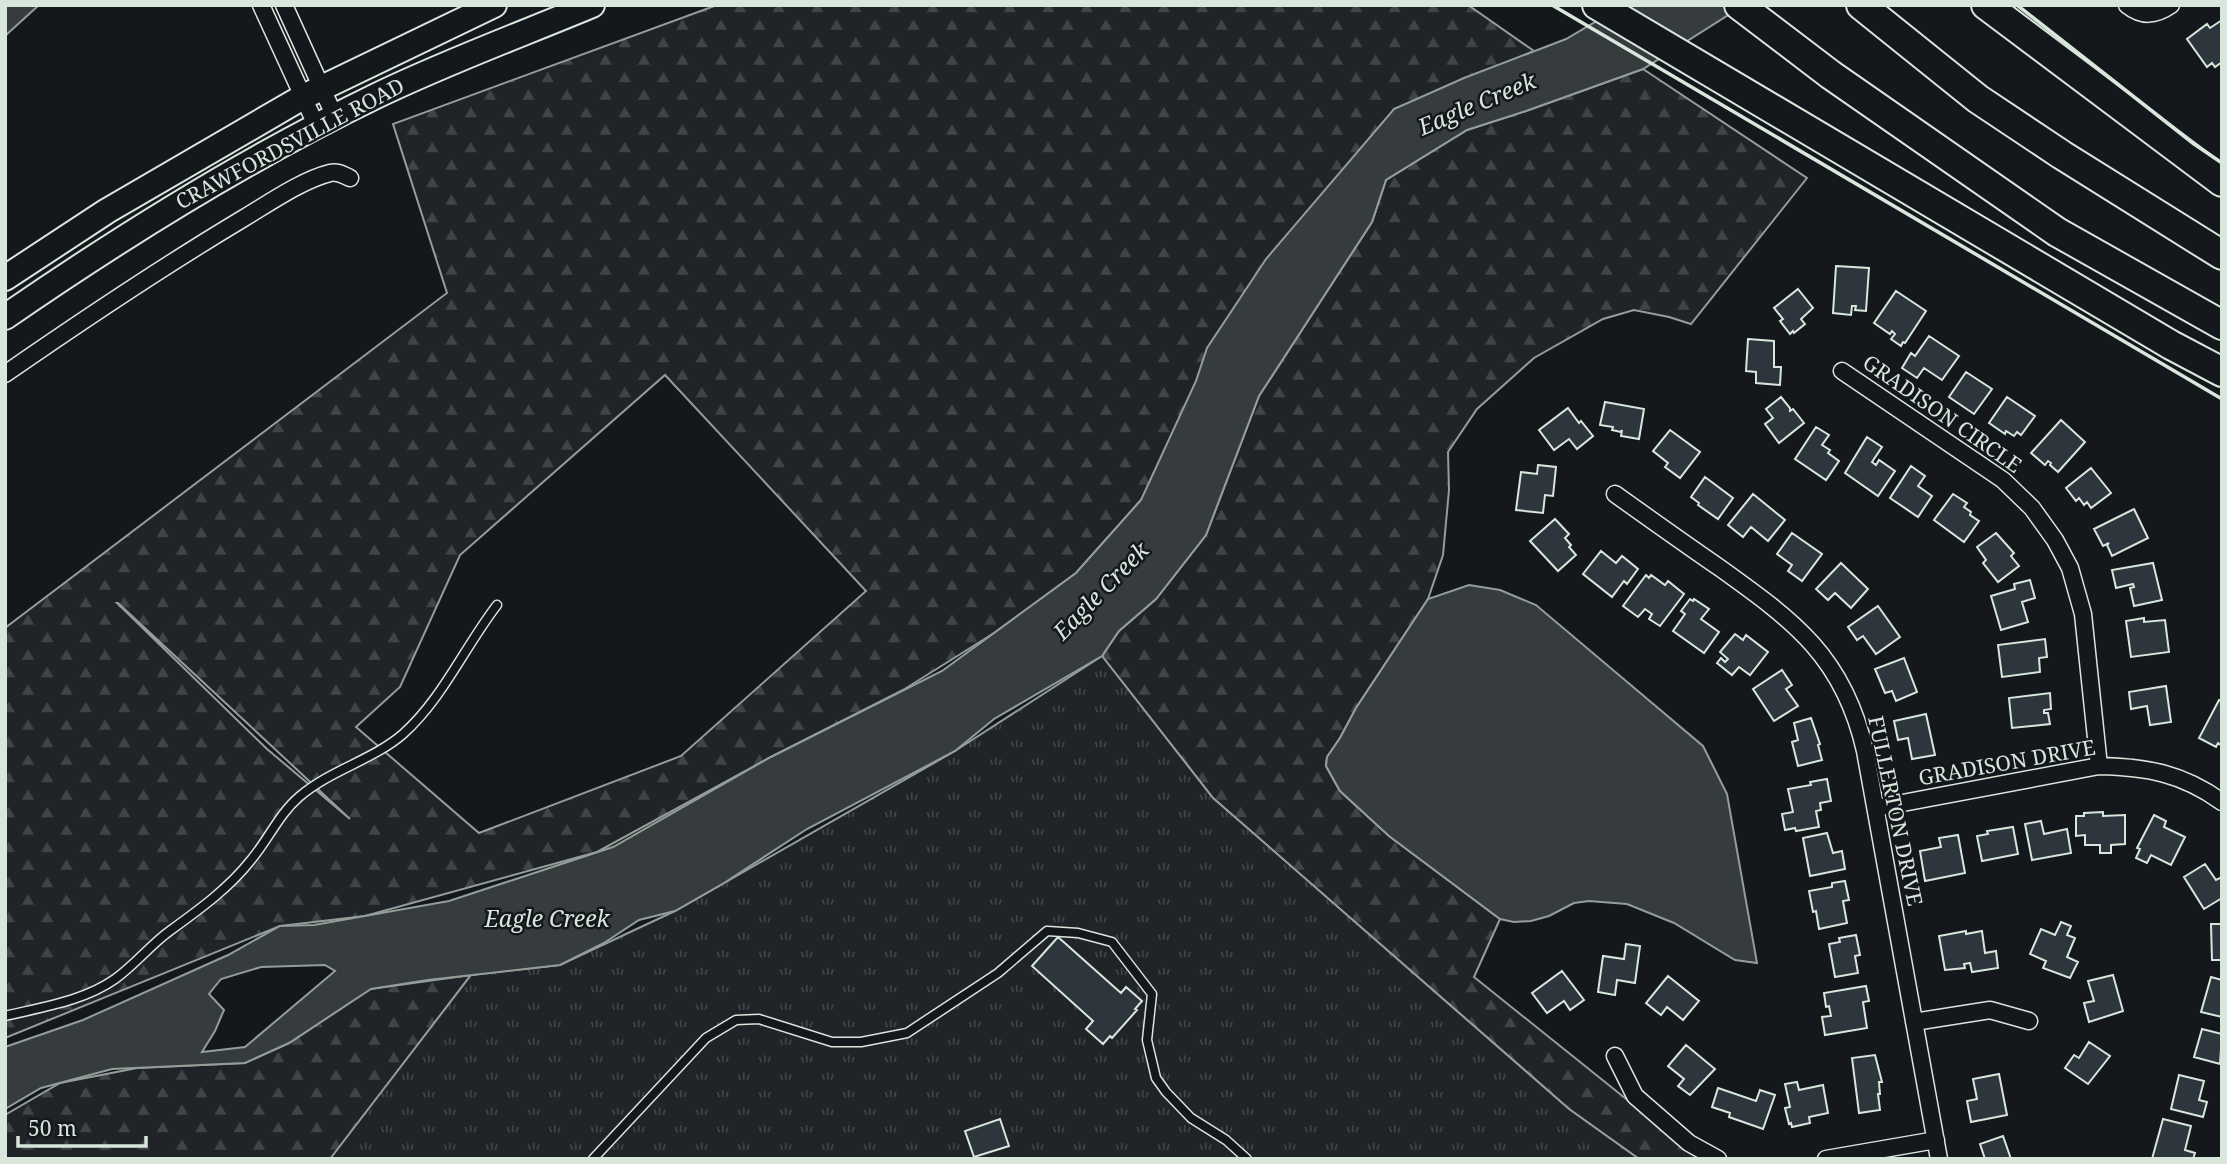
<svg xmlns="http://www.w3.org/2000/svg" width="2227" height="1164" font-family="'Noto Serif',serif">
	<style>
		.forest { fill: url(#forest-firs); stroke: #939e99; stroke-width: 2; fill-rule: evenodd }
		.park { fill: url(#park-tufts); stroke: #939e99; stroke-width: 2 }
		.water { fill: #363b3e; stroke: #939e99; stroke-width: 2; fill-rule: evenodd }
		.building { fill: #2c363c; stroke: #d8e6dc; stroke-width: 2 }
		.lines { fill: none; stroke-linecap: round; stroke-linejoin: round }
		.lane-casing { stroke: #d8e6dc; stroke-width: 11 }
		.street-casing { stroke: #d8e6dc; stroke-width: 19 }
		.primary-casing { stroke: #d8e6dc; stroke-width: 28 }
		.highway-casing { stroke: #d8e6dc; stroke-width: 32 }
		.lane { stroke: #14181c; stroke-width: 8 }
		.street { stroke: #14181c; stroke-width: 16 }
		.primary { stroke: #14181c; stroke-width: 24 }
		.highway { stroke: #14181c; stroke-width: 28 }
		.wall { stroke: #d8e6dc; stroke-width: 3.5 }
		.labels { text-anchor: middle; stroke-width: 5; stroke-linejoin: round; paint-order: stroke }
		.street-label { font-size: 21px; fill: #d8e6dc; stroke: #14181c }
		.water-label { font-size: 23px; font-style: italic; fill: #d8e6dc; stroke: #14181c }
	</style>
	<defs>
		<pattern id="forest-firs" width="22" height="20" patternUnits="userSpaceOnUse" patternTransform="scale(1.75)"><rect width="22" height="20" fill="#202428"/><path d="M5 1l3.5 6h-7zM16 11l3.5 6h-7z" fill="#404447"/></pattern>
		<pattern id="park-tufts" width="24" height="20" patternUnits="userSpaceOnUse" patternTransform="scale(1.75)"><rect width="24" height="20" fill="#202428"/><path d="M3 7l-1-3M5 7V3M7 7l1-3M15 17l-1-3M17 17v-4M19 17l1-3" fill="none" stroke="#404447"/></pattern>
	</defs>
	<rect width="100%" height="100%" fill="#14181c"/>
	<path class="forest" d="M717 5H1468L1534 51 1394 109 1141 500 1076 573 994 633 903 690 769 758 597 852 365 916 280 926 5 1038V628L447 293 393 124ZM665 375 866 591 681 756 479 833 356 727 400 687 460 555ZM117 603H118L350 819 267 749Z
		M1643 69 1807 178 1691 324 1669 317 1634 310 1603 319 1534 358 1477 409 1448 452 1449 490 1443 555 1428 599 1356 708 1340 738 1327 757 1326 766 1340 791 1389 836 1500 919 1474 977 1701 1159H1639L1569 1109 1213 798 1102 656 1119 631 1156 599 1206 535 1259 396 1372 222 1386 180 1467 130 1526 111Z
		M471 975 331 1159H5V1115L60 1083 137 1068 245 1063 289 1043 370 989Z"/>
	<path class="park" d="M1102 656 1213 798 1569 1109 1639 1159H330L471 975 560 965 675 911 955 751Z"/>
	<path class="water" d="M5 5H39L5 36Z
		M1624 5H1744L1643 69 1526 111 1467 130 1386 180 1372 222 1259 396 1206 535 1156 599 1119 631 1102 656 994 719 955 751 807 829 724 883 675 911 639 920 604 943 560 965 428 980 371 989 289 1043 245 1063 112 1069 41 1088 5 1109V1047L83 1020 228 955 280 926 314 925 449 901 613 847 769 758 942 671 1076 573 1141 500 1196 381 1207 348 1266 259 1394 109 1464 78 1566 39ZM325 965 335 971 245 1047 202 1052 215 1031 224 1010 209 994 221 979 261 967Z
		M1469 585 1500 590 1536 605 1703 746 1727 794 1757 963 1735 960 1674 923 1627 904 1589 901 1574 903 1549 916 1531 921 1514 922 1500 919 1389 836 1340 791 1326 766 1327 757 1340 738 1356 708 1428 599Z"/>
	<path class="building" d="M2222 20V62L2215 67 2212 63 2207 67 2187 39 2207 24 2210 28Z
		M1836 266 1869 268 1866 311 1855 310 1856 306H1852L1851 315 1833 313Z
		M1798 289 1813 308 1801 319 1805 324 1794 333 1793 331 1790 334 1780 321 1783 319 1774 308Z
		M1896 291 1926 311 1905 343 1903 342 1901 346 1891 339 1895 334 1892 331 1890 334 1874 323Z
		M1929 336 1959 356 1942 380 1924 368 1917 378 1902 368 1911 353 1915 356Z
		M1748 339 1774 341V367H1781L1780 385 1756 383V372L1746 371Z
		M1966 372 1992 389 1974 414 1949 397Z
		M1781 397 1790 408V411L1793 409 1804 423 1779 443 1765 424 1773 418 1766 409Z
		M2007 397 2035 416 2021 435 2017 432 2014 436 2006 431 2005 434 1989 423Z
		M1605 402 1644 409 1639 439 1621 436 1622 430 1621 432 1612 430 1613 427 1600 425Z
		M1568 408 1579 423 1581 421 1593 436 1577 449 1569 439 1554 450 1539 430Z
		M2061 420 2085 442 2058 472 2050 465 2051 463 2048 461 2045 465 2031 453Z
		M1816 427 1829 435 1822 445 1830 450 1828 453 1839 461 1826 480 1795 459Z
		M1670 430 1700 452 1680 478 1665 467 1668 463 1653 451Z
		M1867 437 1882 447 1872 462 1876 465 1879 460 1895 471 1878 496 1845 473Z
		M1538 465 1556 467 1553 496 1545 495 1543 513 1516 510 1521 472 1537 474Z
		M1911 466 1925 476 1918 486 1932 496 1918 517 1890 498Z
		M2091 468 2111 493 2091 508 2087 502 2084 505 2079 498 2076 501 2066 488Z
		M1705 477 1733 498 1718 519 1698 505 1699 503 1691 497Z
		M1753 494 1785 520 1768 541 1751 527 1743 537 1728 525Z
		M1953 494 1967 503 1964 507 1971 512 1970 515 1979 521 1964 542 1934 520Z
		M2134 509 2148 538 2112 556 2107 545 2109 543 2103 546 2094 529Z
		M1555 519 1569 534 1565 538 1571 545 1569 547 1576 555 1558 571 1530 541Z
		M1792 533 1822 554 1802 581 1788 571 1792 565 1777 554Z
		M1996 533 2014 553 2011 556 2019 566 1998 582 1983 563 1986 560 1977 547Z
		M1601 551 1616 563 1622 556 1638 569 1627 584 1624 581 1612 597 1583 574Z
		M1841 563 1868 589 1851 608 1835 593 1828 600 1816 589Z
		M2153 563 2162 600 2134 606 2130 588 2134 587 2133 584 2116 588 2112 570Z
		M1646 575 1649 578 1651 575 1665 585 1668 581 1684 594 1660 626 1649 619 1652 614 1645 609 1638 617 1623 606Z
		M2030 580 2035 598 2022 602 2028 622 2001 630 1991 596 2015 589 2014 584Z
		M1690 599 1693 601 1694 599 1709 609 1701 619 1719 632 1704 653 1673 631 1685 614 1681 611Z
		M1878 606 1900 637 1876 654 1863 636 1857 640 1848 627Z
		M2144 618V622L2165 620 2169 652 2131 657 2126 621Z
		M1735 634 1743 640 1746 635 1768 652 1750 675 1739 667 1732 675 1717 663 1721 658 1725 662 1728 659 1720 652Z
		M2045 639 2047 657 2039 658 2040 672 2002 677 1998 645Z
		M1904 658 1917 692 1896 701 1892 691 1885 693 1875 669Z
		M1782 670 1792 685 1786 689 1798 706 1774 721 1753 689Z
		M2166 686 2171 722 2150 725 2147 706 2131 709 2129 692Z
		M2050 693 2051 709 2044 710V713H2048L2050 724 2012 728 2009 698Z
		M2219 700 2222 701V746L2218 743 2216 747 2199 738Z
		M1926 714 1935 755 1912 759 1908 738 1898 740 1894 721Z
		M1811 718 1820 744 1818 745 1822 760 1798 766 1792 742 1798 740 1794 723Z
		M1827 779 1831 801 1820 803 1821 810 1816 811 1819 827 1796 831 1795 828 1785 830 1782 814 1793 812 1788 789 1811 785 1810 782Z
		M2103 812V816L2125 815V844L2111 845V853H2100V845H2085V835L2076 836V816H2084V813Z
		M2154 815 2166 821 2164 827 2185 837 2171 865 2151 855 2147 863 2136 858 2140 849 2137 848Z
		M2041 821 2044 834 2067 829 2071 853 2032 860 2025 824Z
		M2013 827 2018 854 1982 861 1977 836 1988 834 1987 831Z
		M1827 833 1833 853 1842 851 1845 869 1810 876 1803 838Z
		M1958 835 1965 873 1925 881 1920 851 1941 847 1939 838Z
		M2205 864 2216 880 2222 877V898L2204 909 2184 877Z
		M1845 881 1849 900 1843 901 1847 923 1819 929 1816 911 1813 912 1809 891 1832 887V883Z
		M2061 922 2071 926 2067 935 2075 938 2067 957 2078 962 2070 978 2043 968 2046 961 2030 954 2041 929 2055 935Z
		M2211 924H2222V960H2212Z
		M1966 931V934L1982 931 1985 953 1996 951 1998 968 1972 972 1970 963 1964 964 1965 968 1945 970 1939 936Z
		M1856 935 1860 955 1855 956 1858 973 1835 977 1829 944 1840 942 1839 938Z
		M1058 937 1121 993 1126 987 1142 1001 1135 1009 1137 1010 1112 1038 1110 1036 1103 1044 1086 1029 1093 1021 1032 966Z
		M1626 944 1640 946 1635 983 1617 980 1615 995 1598 992 1603 956 1624 959Z
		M1562 971 1584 1000 1570 1010 1564 1001 1547 1013 1532 993Z
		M2113 975 2123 1011 2089 1022 2084 1003 2094 1001 2088 981Z
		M1668 976 1699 1001 1683 1020 1667 1007 1661 1015 1646 1003Z
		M2211 977 2222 980V1017L2201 1012Z
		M1866 986 1869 1001 1863 1002 1867 1028 1825 1035 1822 1017 1831 1016 1829 1006 1826 1007 1824 993Z
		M2202 1029 2222 1034 2220 1064 2194 1057Z
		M2089 1042 2110 1056 2088 1084 2065 1068 2074 1055 2079 1058Z
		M1686 1045 1715 1069 1690 1095 1678 1086 1684 1079 1668 1066Z
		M1875 1055 1882 1082H1879L1880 1094H1878L1880 1110 1859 1113 1852 1058Z
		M1999 1074 2007 1115 1971 1122 1967 1101 1977 1099 1973 1079Z
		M2179 1075 2204 1081 2199 1100 2207 1102 2203 1117 2171 1109Z
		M1797 1082 1799 1090 1823 1085 1828 1113 1809 1117 1810 1123 1792 1127 1791 1123 1789 1124 1785 1108 1790 1107 1785 1084Z
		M1718 1088 1756 1101 1760 1090 1775 1095 1763 1129 1729 1117 1730 1113 1712 1107Z
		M1000 1119 1009 1146 974 1157 965 1131Z
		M2163 1119 2191 1126 2185 1150 2195 1153 2193 1159H2152Z
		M2003 1136 2011 1159H1985L1980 1144Z"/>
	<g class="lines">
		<defs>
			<path id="lane" d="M5 1016C42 1007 84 1001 115 979 136 964 151 944 171 930 200 909 229 888 251 860 268 840 279 814 299 797 330 770 373 760 403 734 443 698 464 648 497 605
				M593 1159 706 1038 736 1020 759 1019 832 1042H861L907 1033 998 973 1047 931 1078 933 1112 942 1152 994 1147 1040 1156 1078 1166 1092 1191 1118 1226 1140 1247 1159"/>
			<path id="street" d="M261 5 317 127
				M284 5 335 117
				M2127 5C2142 17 2155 16 2171 5
				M1842 371 2003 480 2032 508 2055 540 2070 568 2083 614 2099 766
				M5 374C83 320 162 267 244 218 269 203 302 180 330 173 338 171 343 175 350 178
				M1615 494C1650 519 1685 544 1720 568 1794 621 1844 657 1865 751L1939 1159
				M1876 808 2099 766C2146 767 2182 773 2222 802
				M1914 1022 1990 1010 2029 1021
				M1615 1056 1635 1096 1689 1143 1718 1159
				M1826 1159 1936 1140"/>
			<path id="primary" d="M5 278 107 211 303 97 494 5
				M5 317C124 235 246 159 376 96 446 62 520 35 592 5"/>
			<path id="highway" d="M1597 5 2171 345 2222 372
				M1739 5 1831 75 2057 232 2222 325
				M1861 5 1978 99 2062 155 2222 255
				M1986 5 2222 182"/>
		</defs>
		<use href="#lane" class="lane-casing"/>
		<use href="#street" class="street-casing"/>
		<use href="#primary" class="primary-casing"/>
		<use href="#highway" class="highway-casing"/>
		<use href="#lane" class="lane"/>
		<use href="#street" class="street"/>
		<use href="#primary" class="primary"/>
		<use href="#highway" class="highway"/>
		<path class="wall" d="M1552 5 2222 399
			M2017 5 2194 144 2222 163"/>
	</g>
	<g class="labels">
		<g class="street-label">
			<text transform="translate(290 144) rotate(-28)" y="7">CRAWFORDSVILLE ROAD</text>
			<text transform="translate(1942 414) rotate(35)" y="7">GRADISON CIRCLE</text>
			<text transform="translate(2007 763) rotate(-10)" y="7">GRADISON DRIVE</text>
			<text transform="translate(1895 811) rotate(78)" y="7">FULLERTON DRIVE</text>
		</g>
		<g class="water-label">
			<text transform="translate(1477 104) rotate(-23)" y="8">Eagle Creek</text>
			<text transform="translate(1101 591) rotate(-46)" y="8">Eagle Creek</text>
			<text x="547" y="927">Eagle Creek</text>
		</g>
	</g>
	<rect width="2227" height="1164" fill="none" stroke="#d8e6dc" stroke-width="14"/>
	<path d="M18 1136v10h128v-10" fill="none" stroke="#d8e6dc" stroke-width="3.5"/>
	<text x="28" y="1136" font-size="21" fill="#d8e6dc" stroke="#14181c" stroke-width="5" paint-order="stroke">50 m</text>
</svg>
